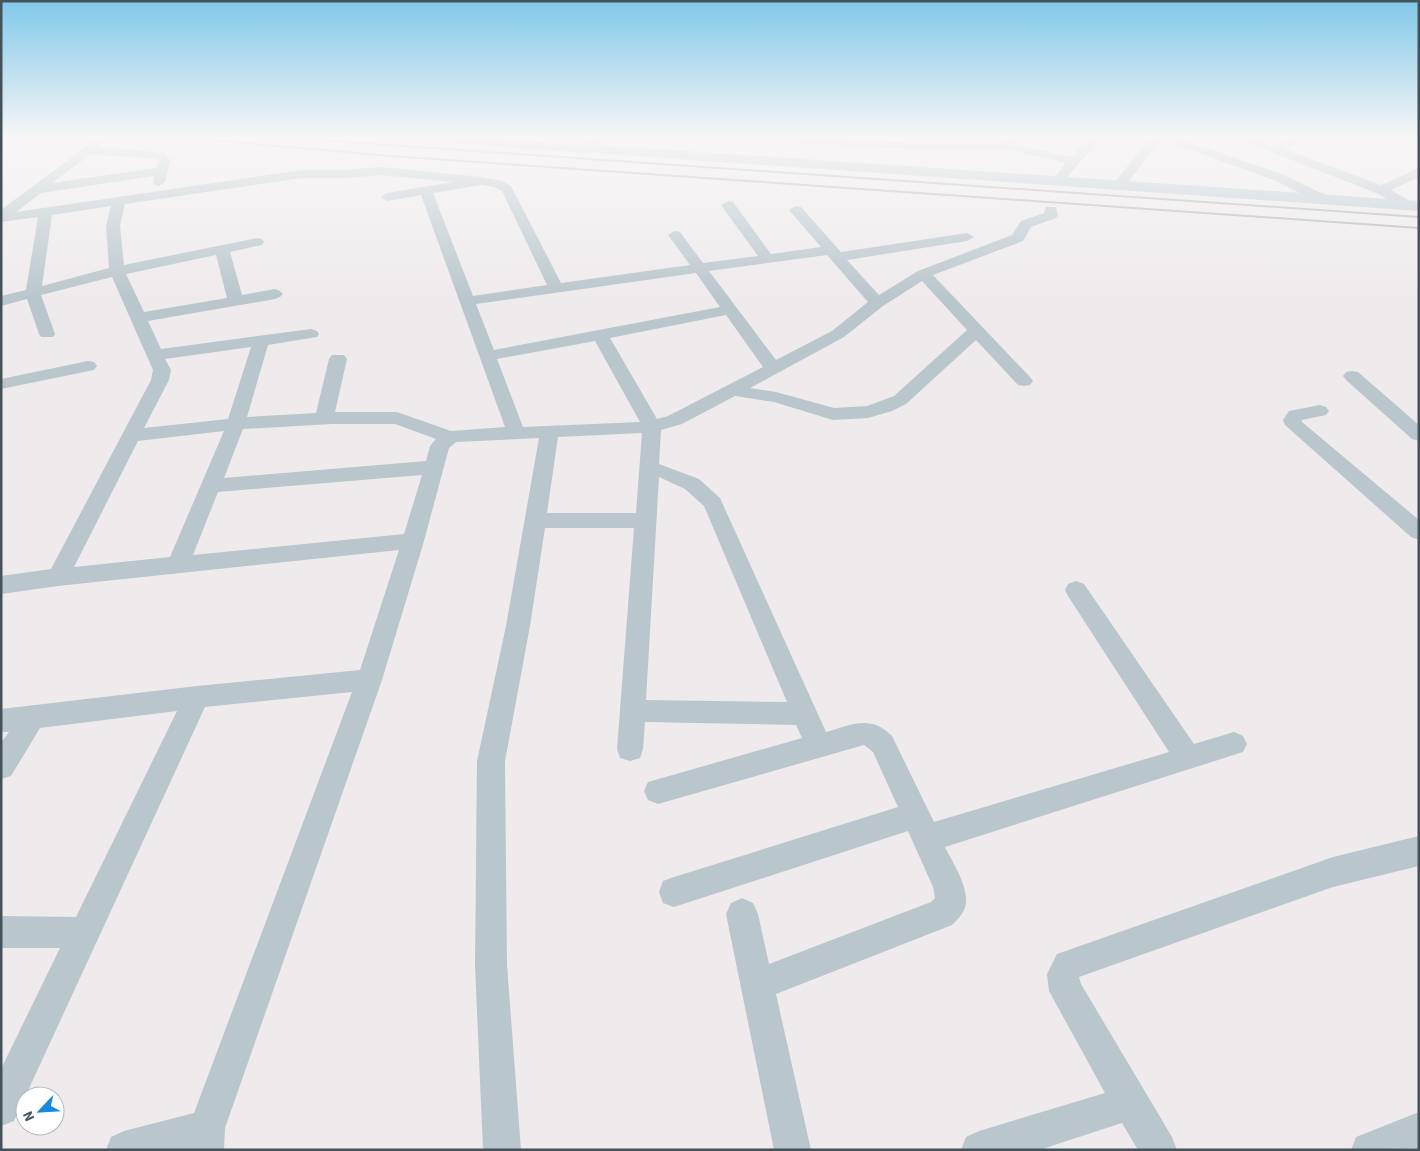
<svg xmlns="http://www.w3.org/2000/svg" width="1420" height="1151" font-family="'Source Sans 3',sans-serif">
	<style>
		.lines { fill: none; stroke-linecap: round; stroke-linejoin: round }
		.street { fill: #b9c6cc; fill-rule: evenodd }
		.secondary { fill: #bbcad4; fill-rule: evenodd }
		.rail { stroke: #aeb2b6; stroke-width: 2 }
	</style>
	<rect width="100%" height="100%" fill="#efebec"/>
	<g class="lines">
		<path class="street" d="M88 138H100L103 142 99 147 165 153 170 160 165 182 159 186 155 185 153 182 154 176 41 193 16 212 302 170H344L381 167 481 177 502 181 511 186 561 283 690 265 668 235 675 231 680 232 703 263 758 256 721 205 728 201 733 202 771 254 821 247 789 210 796 206 801 207 841 252 967 233 974 237 967 241 847 260 879 295 918 271 1012 235 1021 221 1044 213 1046 207H1056L1058 215 1056 218 1031 227 1023 241 933 275 1030 377 1033 381 1030 385 1024 386 1018 385 976 340 906 404 892 411 868 418 833 420 774 402 735 396 682 424 661 430 659 464 699 479 720 498 826 732C851 725 870 714 892 736L934 822 1169 752 1068 596 1065 590 1068 584 1076 581 1084 584 1194 744 1234 732 1243 736 1247 744 1243 752 945 847C953 863 967 884 966 902 966 911 958 919 952 925L776 994 811 1150H774L726 914 731 903 742 898 753 903 758 914 769 964 931 902 935 898 933 887 908 831 674 907 663 903 659 892 663 881 674 877 898 807 873 752 864 745 658 804 648 800 644 791 648 782 802 738 796 725 645 722 643 749 640 758 630 761 620 758 617 749 634 528H545L530 626 505 761 507 965 521 1150H483L475 965 477 761 506 626 539 438 456 442 449 448 424 541 382 680 225 1128 224 1150H106L111 1137 124 1131 194 1113 352 692 205 707 14 1121 1 1126V1069L60 948H1V916L76 917 177 711 40 728 11 776 1 779V743L9 732H1V709L197 686 360 670 399 550 58 586 1 594V576L51 569 151 380 153 370 112 277 41 295 55 334 53 337H41L39 334 27 299 1 306V296L26 290 38 217 1 222V210L91 143ZM91 154 157 159 158 160 156 168 52 183ZM381 175 453 182 387 193 381 197 387 201 421 195 505 427 451 431 397 412H335L347 359 344 355H332L329 359 316 413 247 417 268 345 317 337 319 334 317 331 311 329 161 349 148 321 275 299 280 297 283 294 280 291 275 289 242 295 230 252 262 245 264 242 262 239 257 238 124 265 120 226 125 204 302 178H344ZM481 185 494 187 502 191 547 285 473 296 433 193ZM111 206 106 226 109 268 42 286 52 215ZM216 255 227 298 144 312 126 274ZM827 255 868 302 832 331 776 360 709 271ZM696 273 720 307 494 350 476 304ZM922 281 967 330 894 396 867 406 834 408 776 392 750 388 844 337 883 306ZM726 315 763 367 668 416 657 419 610 338ZM595 341 640 422 523 427 497 359ZM251 347 228 419 144 428 169 380 171 370 165 359ZM332 424H395L436 439 430 446 426 461 224 478 243 429ZM224 431 170 557 74 567 138 441ZM642 433 636 513H547L558 437ZM422 475 404 534 193 555 218 492ZM659 477 685 489 704 506 787 702 646 700Z
			M418 138H477L586 145 592 149 586 153 424 141Z
			M815 138 915 143H1002L1007 138H1020L1014 144 1072 157 1089 138H1101L1062 183 1058 184 1052 180 1066 163 1005 149H915L802 144 796 141 800 138Z
			M1150 138H1162L1124 187H1116L1114 184 1116 181Z
			M1162 138H1179L1284 175 1330 197 1331 200 1330 203H1320L1276 181 1164 140Z
			M1239 138H1256L1273 145 1293 138H1311L1309 140 1284 149 1381 185 1419 168V177L1391 190 1418 206 1416 209H1406L1376 193 1241 140Z
			M1401 138H1419V145L1403 140Z
			M88 361 94 362 97 366 94 370 1 389V379Z
			M1352 371 1358 372 1419 425V441L1412 439 1346 380 1343 376 1346 372Z
			M1320 405 1326 407 1329 411 1326 415 1302 420V422L1419 520V540L1411 537 1285 425 1283 420 1289 411Z
			M1419 836V866L1333 887 1079 977 1081 984 1172 1137 1177 1150H1138L1122 1123 1039 1150H961L966 1137 979 1131 1105 1093 1049 991 1047 974 1057 954 1333 857Z
			M1419 1112V1148L1351 1150 1356 1137Z"/>
		<path class="secondary" d="M588 138H603L597 145 1419 201V211L581 152 579 149Z"/>
		<path class="rail" d="M185 138 391 156 1419 228
			M289 138 1419 217"/>
	</g>
	<linearGradient id="sky" x2="0" y2="1"><stop stop-color="#80c8ea"/><stop offset="0.46" stop-color="#f8f6f6"/><stop offset="1" stop-color="#f8f6f6" stop-opacity="0"/></linearGradient>
	<rect width="1420" height="299" fill="url(#sky)"/>
	<rect width="1420" height="1151" fill="none" stroke="#445259" stroke-width="5"/>
	<g transform="translate(40 1111) rotate(245)"><circle r="24" fill="#ffffff" stroke="#b4babd"/>
	<path d="M0-4L9 19L0 12L-9 19Z" fill="#168ade"/>
	<text y="-8" font-size="14" font-weight="bold" text-anchor="middle" fill="#445259">N</text>
	</g>
</svg>
